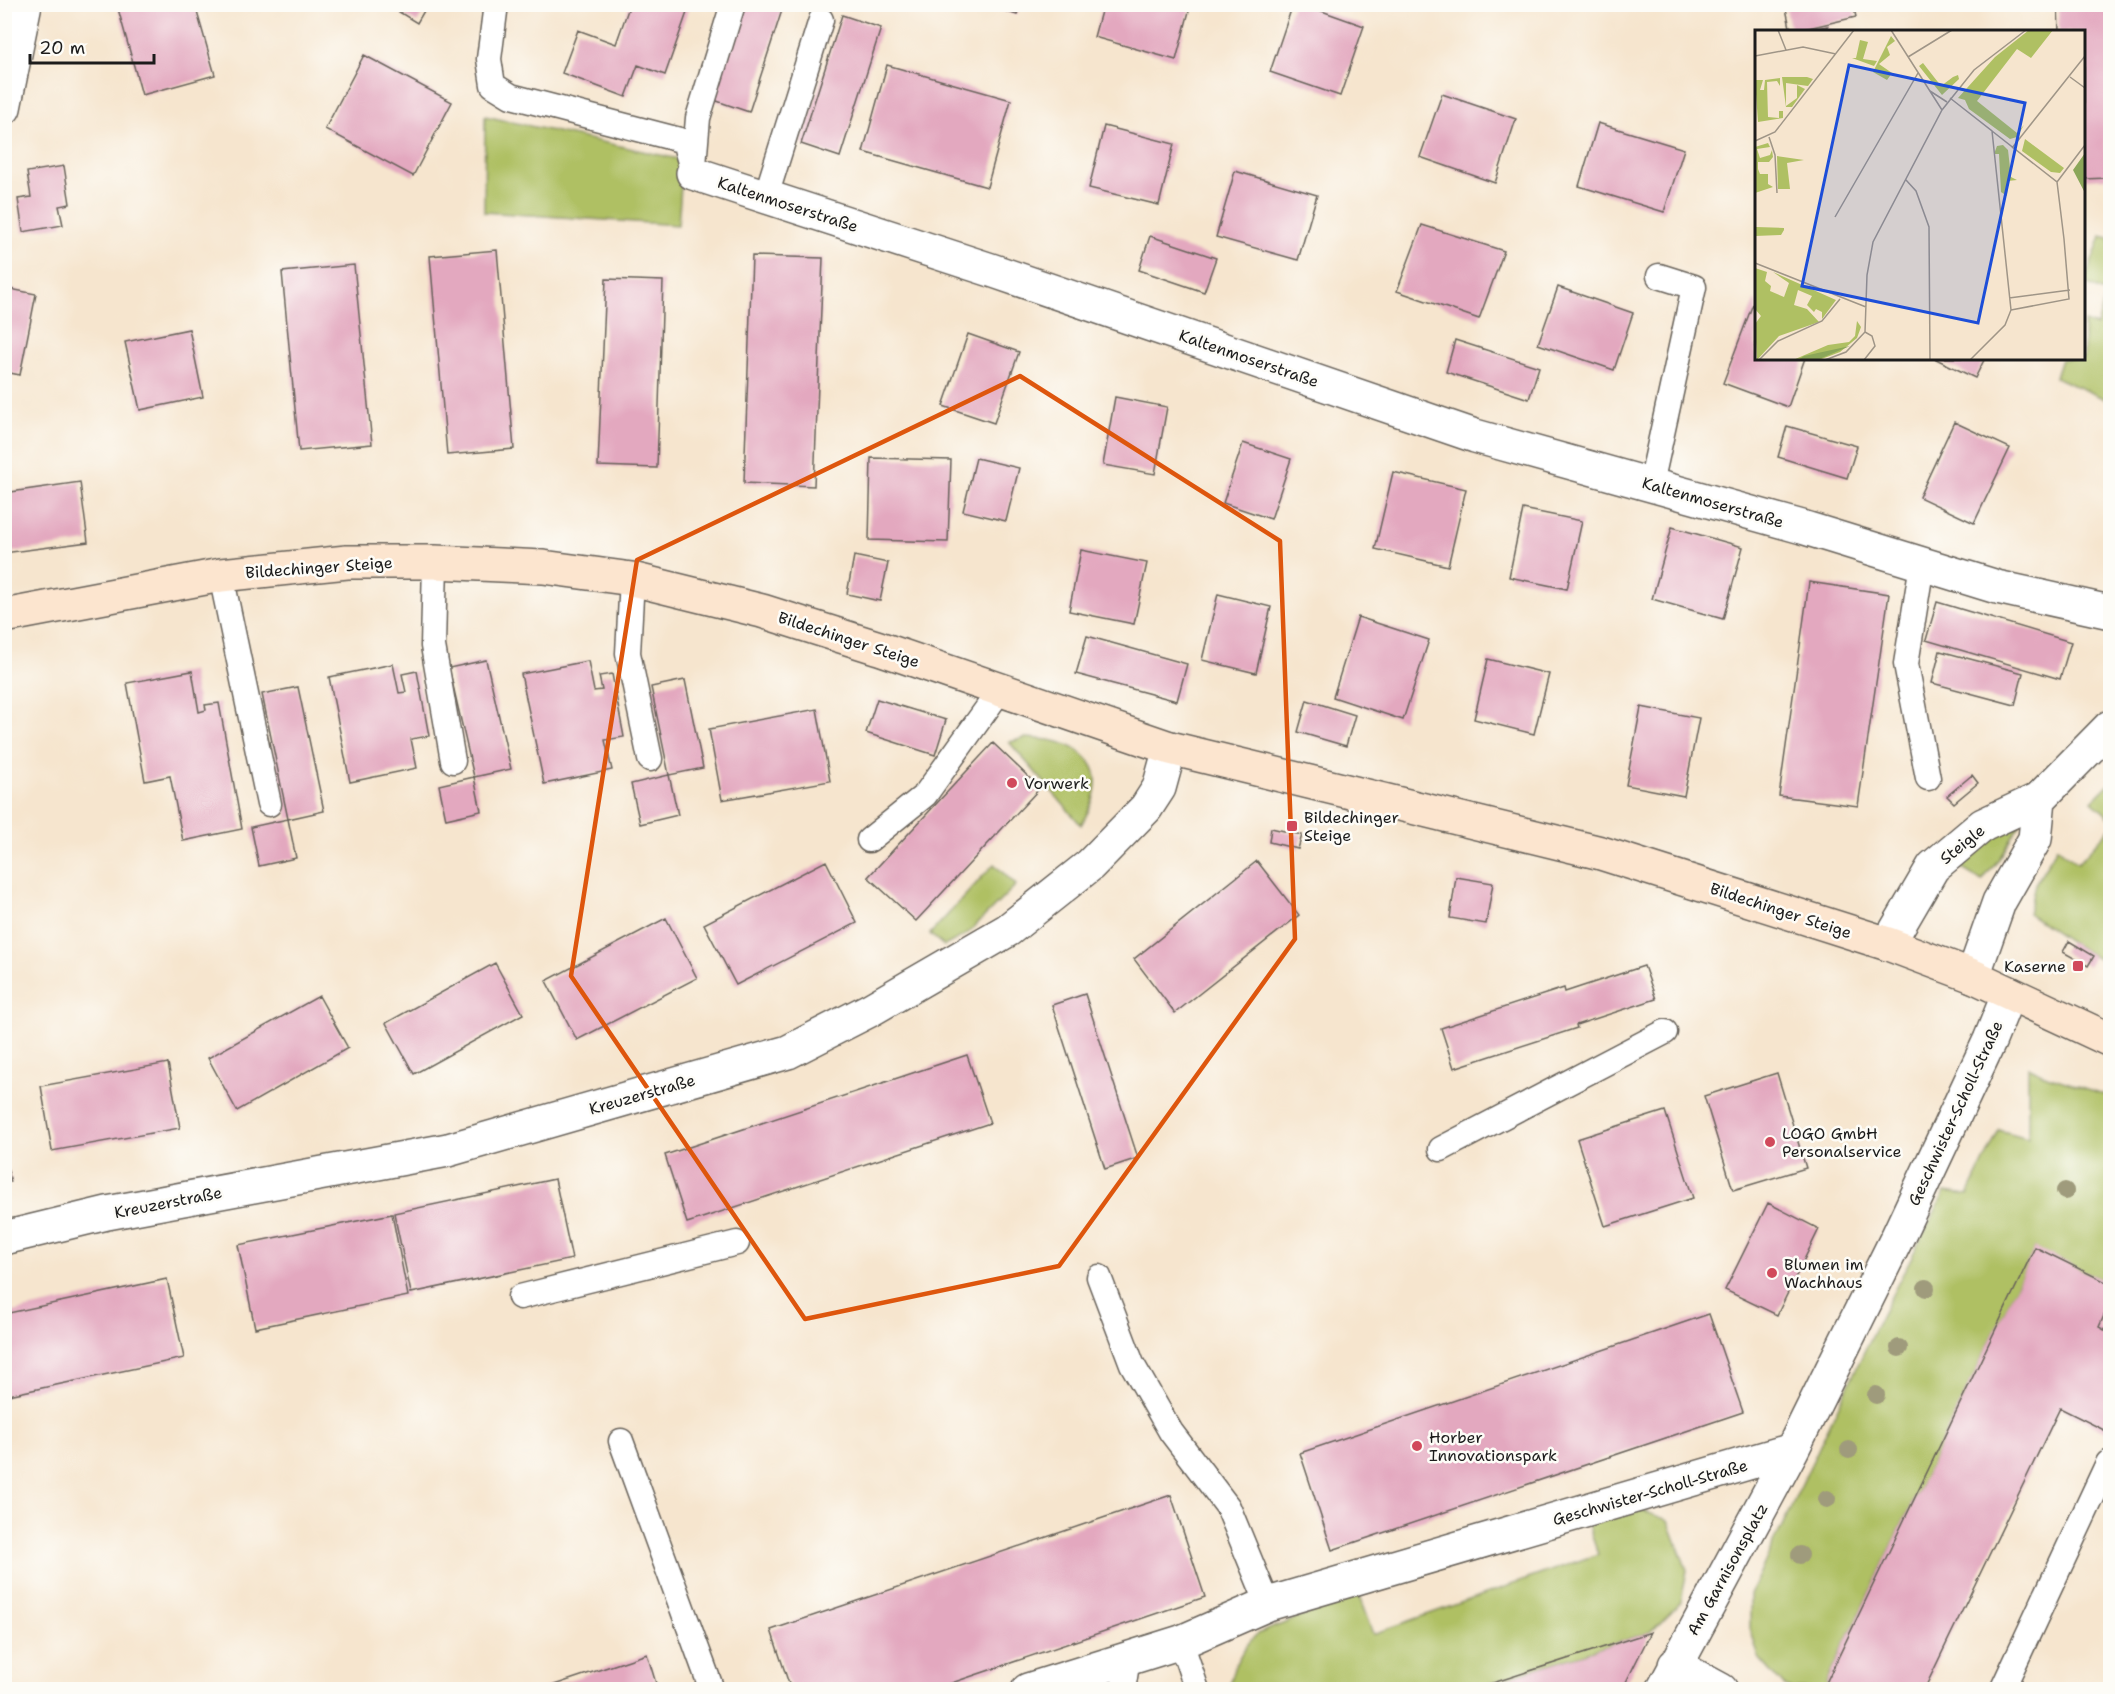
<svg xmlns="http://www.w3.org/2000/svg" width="2115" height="1694" font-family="'Shantell Sans',sans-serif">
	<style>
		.green { fill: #afc063; stroke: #666e40; stroke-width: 1.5 }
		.building { fill: #e3a8bf }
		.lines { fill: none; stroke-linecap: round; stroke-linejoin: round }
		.lane-casing { stroke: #68625a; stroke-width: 27 }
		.street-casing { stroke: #68625a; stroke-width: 36 }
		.secondary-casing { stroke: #68625a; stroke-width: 36 }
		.lane { stroke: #fff; stroke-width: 24 }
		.street { stroke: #fff; stroke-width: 33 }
		.secondary { stroke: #fce5cf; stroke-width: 33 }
		.tree { fill: #9f9b7c }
		.marked { fill: none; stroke: #de560d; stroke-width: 4.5; stroke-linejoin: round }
		.poi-dot { fill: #d1495b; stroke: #fdfcf7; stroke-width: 2 }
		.labels { text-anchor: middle; stroke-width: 5; stroke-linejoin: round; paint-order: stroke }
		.street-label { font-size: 16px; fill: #1c1c1c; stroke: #fdfcf7 }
		.poi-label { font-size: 16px; fill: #1c1c1c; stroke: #fdfcf7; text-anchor: start }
		.inset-road { fill: none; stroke: #9f9587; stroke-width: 1.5 }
		.view { fill: #1d4ed8; fill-opacity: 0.15; stroke: #1d4ed8; stroke-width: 3 }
		.inset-edge { fill: none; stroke: #1c1c1c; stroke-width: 3 }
	</style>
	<rect width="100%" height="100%" fill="#fdfcf7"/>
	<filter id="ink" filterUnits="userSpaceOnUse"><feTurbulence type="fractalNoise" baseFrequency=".0167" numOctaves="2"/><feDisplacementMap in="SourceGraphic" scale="12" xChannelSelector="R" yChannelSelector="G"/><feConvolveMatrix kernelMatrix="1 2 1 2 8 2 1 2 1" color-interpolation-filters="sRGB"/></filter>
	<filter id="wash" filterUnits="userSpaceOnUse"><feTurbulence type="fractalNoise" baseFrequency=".008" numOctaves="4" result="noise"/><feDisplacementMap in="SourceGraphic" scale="24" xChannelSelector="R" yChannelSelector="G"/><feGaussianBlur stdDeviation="1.35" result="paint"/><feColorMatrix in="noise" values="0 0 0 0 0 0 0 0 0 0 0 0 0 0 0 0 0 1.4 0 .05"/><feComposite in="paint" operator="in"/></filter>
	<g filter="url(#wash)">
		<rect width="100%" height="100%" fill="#f6e5ce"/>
		<path class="green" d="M485 116 683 160 678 225 484 212Z
			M2101 236 2110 238V401L2055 377 2061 359 2084 358V322L2097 326 2106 293 2084 283Z
			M1026 738C1035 739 1045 739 1054 741 1075 745 1099 761 1096 785 1095 800 1088 812 1081 825L1009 742Z
			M2110 783V818L2092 801Z
			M2023 819 1999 859 1982 881 1957 866 1990 836Z
			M2110 828V883L2101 894 2110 901V966L2069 941 2028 913 2035 884 2057 847 2078 863Z
			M994 864 1016 885 967 934 944 946 930 934Z
			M2028 1067 2047 1076 2110 1096V1284L2035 1248 1826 1683 1839 1689H1792L1784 1686 1759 1658 1750 1628V1594L1878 1322 1945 1192 1968 1195 1999 1130 2028 1138Z
			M1626 1505 1668 1520 1687 1570 1681 1602 1651 1632 1472 1689 1229 1690C1231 1668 1242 1649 1257 1634L1358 1594 1373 1634 1598 1554 1584 1513Z"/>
		<g id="blocks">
			<path class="building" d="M386 4H428L417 23Z
				M630 4H690L665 75 638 65 626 97 562 73 578 30 616 44Z
				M741 4H784L749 112 711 99Z
				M983 4H1020L1017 15Z
				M1103 4H1191L1176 60 1094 37Z
				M1293 4H1302L1364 26 1340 96 1270 72Z
				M1785 4H1853L1856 17 1791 32Z
				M2058 4H2110V130H2105L2107 178 2084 179V32H2059Z
				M117 5H195L215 75 142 95Z
				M842 15 881 28 840 157 801 144Z
				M1828 26 1829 32H1807V30Z
				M364 55 452 102 413 176 325 129Z
				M887 65 1011 100 987 187 863 152Z
				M1442 94 1516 119 1495 183 1420 157Z
				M1598 123 1684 149 1664 212 1579 186Z
				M1104 126 1174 144 1159 205 1089 188Z
				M64 166 70 204 59 206 63 225 23 232 18 199 31 197 27 172Z
				M1235 171 1317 195 1298 260 1216 237Z
				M1422 225 1504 251 1479 319 1397 291Z
				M1150 236 1216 258 1204 292 1139 270Z
				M497 250 514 449 447 455 430 256Z
				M752 256 823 258 814 486 744 483Z
				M354 265 372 444 299 451 282 272Z
				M606 279 663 281 657 468 598 466Z
				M1558 287 1633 313 1614 370 1538 344Z
				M5 288 36 294 20 375 5 372Z
				M1754 301 1756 302V358H1805L1788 407 1723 383Z
				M189 329 203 397 140 410 125 342Z
				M968 334 1019 352 994 423 943 406Z
				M1455 340 1539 367 1529 399 1446 372Z
				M1934 358H1985L1975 378Z
				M1115 397 1167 407 1155 474 1103 465Z
				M1954 422 2010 448 1974 523 1919 497Z
				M1787 426 1857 446 1847 478 1778 457Z
				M1243 443 1291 459 1271 519 1223 503Z
				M871 458 951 460 948 542 869 540Z
				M976 458 1019 468 1006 521 963 511Z
				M1393 472 1466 489 1448 566 1375 549Z
				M80 482 88 542 4 553V493Z
				M1523 509 1582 521 1567 589 1509 577Z
				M1672 527 1743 547 1723 619 1652 599Z
				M1081 550 1147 563 1134 624 1069 611Z
				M854 556 888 563 880 601 847 594Z
				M1809 582 1889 594 1858 806 1779 796Z
				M1218 594 1271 607 1256 673 1202 660Z
				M1937 602 2071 642 2060 679 1926 640Z
				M1358 617 1429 640 1403 720 1333 697Z
				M1087 636 1187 664 1177 701 1076 674Z
				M1940 651 2023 673 2015 705 1932 683Z
				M1488 659 1549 674 1534 734 1474 719Z
				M486 660 511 769 474 777 449 668Z
				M588 661 594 691 602 690 599 676 612 674 624 737 605 740 612 770 544 784 521 674Z
				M393 664 399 693 406 692 402 674 417 671 429 736 411 739 417 768 350 782 329 677Z
				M192 671 199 712 206 710 205 705 219 703 242 829 183 841 170 776 145 781 127 683Z
				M685 680 703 768 669 775 678 815 640 824 631 784 669 775 651 687Z
				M298 687 324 811 288 819 262 694Z
				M877 699 946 720 935 755 866 733Z
				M1307 700 1355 715 1346 746 1298 732Z
				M1641 707 1699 718 1684 796 1626 785Z
				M817 709 830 781 722 800 709 729Z
				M993 743 1040 788 916 921 868 877Z
				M1972 775 1978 783 1954 803 1947 796Z
				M474 777 481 811 446 819 439 785Z
				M288 819 296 858 259 866 251 827Z
				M1271 828 1302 835 1298 849 1269 842Z
				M826 861 857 923 736 985 704 924Z
				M1257 861 1299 915 1175 1013 1134 959Z
				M1456 877 1493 883 1486 924 1450 918Z
				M666 918 697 978 577 1040 546 981Z
				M2069 941 2094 956 2088 966 2063 952Z
				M495 963 523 1014 414 1074 386 1023Z
				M1644 966 1656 999 1576 1025 1577 1028 1454 1068 1441 1028 1564 988 1565 992Z
				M1085 994 1138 1158 1105 1169 1052 1005Z
				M319 996 348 1048 237 1111 208 1058Z
				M967 1055 990 1123 687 1223 665 1155Z
				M168 1063 180 1128 52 1151 41 1086Z
				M1777 1073 1806 1168 1733 1190 1704 1096Z
				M1665 1111 1693 1198 1605 1226 1577 1139Z
				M4 1156 11 1182 4 1183Z
				M555 1179 572 1259 411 1293 394 1213Z
				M1768 1203 1819 1229 1777 1315 1725 1290Z
				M392 1214 408 1296 255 1328 238 1245Z
				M2035 1247 2110 1284V1302L2099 1327 2110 1333V1433L2060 1408 1924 1690H1839L1826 1683Z
				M167 1279 184 1358 4 1396V1314Z
				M1709 1314 1743 1412 1332 1550 1300 1453Z
				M1171 1495 1205 1597 931 1690H791L771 1630Z
				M1651 1632 1622 1690H1474V1689Z
				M647 1654 658 1690H542V1689Z"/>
		</g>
	</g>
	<g filter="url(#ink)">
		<use href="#blocks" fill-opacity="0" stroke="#68625a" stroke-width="1.5"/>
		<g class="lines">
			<defs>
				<path id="lane" d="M496 4 489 59 493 85 511 96 684 141 693 173
					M694 165 698 118 733 4
					M766 196 821 20
					M1651 484 1694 287 1659 276
					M435 562 433 646 453 761
					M1922 564 1906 664 1928 778
					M221 575 269 804
					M632 579 628 653 650 759
					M869 840 925 795 1001 689
					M1441 1149 1665 1032
					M1099 1277 1132 1364 1171 1432 1228 1507 1268 1604
					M520 1297 737 1243
					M621 1441 712 1690
					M1181 1642 1197 1690
					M1123 1690 1128 1658
					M2002 1690 2108 1463"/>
				<path id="street" d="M4 108 25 4
					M693 173 991 270 1475 436 1802 527 1997 587 2110 612
					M1888 944 1933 867 1983 825 2039 799 2110 727
					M1973 976 1999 902 2035 839 2039 799
					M4 1238 107 1213 448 1150 788 1052 870 1010 1008 930 1090 865 1146 808 1159 788 1170 748
					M1675 1665 1721 1690
					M1028 1690 1181 1642 1268 1604 1792 1450 1898 1236 1990 1040 2009 993
					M1663 1690 1792 1450"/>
				<path id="secondary" d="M4 616 221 575 347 562H435L543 567 632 579 762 611 879 648 1170 748 1601 853 1888 944 1973 976 2110 1040"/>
			</defs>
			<use href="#lane" class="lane-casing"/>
			<use href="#street" class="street-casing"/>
			<use href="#secondary" class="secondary-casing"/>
			<use href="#lane" class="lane"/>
			<use href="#street" class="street"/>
			<use href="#secondary" class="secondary"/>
		</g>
		<g class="tree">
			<circle cx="2065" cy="1191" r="9"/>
			<circle cx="1926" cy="1288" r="9"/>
			<circle cx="1899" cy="1348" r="9"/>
			<circle cx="1876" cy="1395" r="9"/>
			<circle cx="1849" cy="1450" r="9"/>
			<circle cx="1827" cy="1499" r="9"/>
			<circle cx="1800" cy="1555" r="9"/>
		</g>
	</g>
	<path class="marked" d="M1020 376 1280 541 1295 939 1059 1266 805 1319 571 976 637 560Z"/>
	<g class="poi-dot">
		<circle cx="1012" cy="783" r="6"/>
		<rect x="1286" y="820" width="12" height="12" rx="3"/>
		<rect x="2072" y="960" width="12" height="12" rx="3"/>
		<circle cx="1770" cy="1142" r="6"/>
		<circle cx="1772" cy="1273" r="6"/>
		<circle cx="1417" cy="1446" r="6"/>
	</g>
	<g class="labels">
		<g class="street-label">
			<text transform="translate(788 204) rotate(18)" y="6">Kaltenmoserstraße</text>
			<text transform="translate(1249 358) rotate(19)" y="6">Kaltenmoserstraße</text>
			<text transform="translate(1713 502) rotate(16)" y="6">Kaltenmoserstraße</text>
			<text transform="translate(319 567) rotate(-4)" y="6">Bildechinger Steige</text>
			<text transform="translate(849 639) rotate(18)" y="6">Bildechinger Steige</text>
			<text transform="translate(1962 844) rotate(-39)" y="6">Steigle</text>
			<text transform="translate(1781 910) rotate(18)" y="6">Bildechinger Steige</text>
			<text transform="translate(642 1094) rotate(-16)" y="6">Kreuzerstraße</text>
			<text transform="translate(1955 1113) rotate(-65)" y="6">Geschwister-Scholl-Straße</text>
			<text transform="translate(168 1202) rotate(-11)" y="6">Kreuzerstraße</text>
			<text transform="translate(1650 1492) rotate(-16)" y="6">Geschwister-Scholl-Straße</text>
			<text transform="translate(1727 1569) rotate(-61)" y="6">Am Garnisonsplatz</text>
		</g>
		<g class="poi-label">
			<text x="1024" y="789">Vorwerk</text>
			<text x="1304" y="823">Bildechinger<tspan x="1304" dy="18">Steige</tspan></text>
			<text x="2066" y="972" text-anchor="end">Kaserne</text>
			<text x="1782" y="1139">LOGO GmbH<tspan x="1782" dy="18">Personalservice</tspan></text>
			<text x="1784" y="1270">Blumen im<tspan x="1784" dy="18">Wachhaus</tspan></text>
			<text x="1429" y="1443">Horber<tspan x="1429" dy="18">Innovationspark</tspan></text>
		</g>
	</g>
	<g transform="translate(1755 30)">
		<rect width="330" height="330" fill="#f6e5ce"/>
		<path d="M274 0H298L276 28 262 19 222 71 262 103 269 95 262 107 255 109 214 79 210 70 203 68 240 27ZM136 6 140 11 132 17 135 25 124 34 137 43 132 50 118 42ZM105 10 113 12 108 29 122 31 119 36 97 28H101ZM168 33 186 56 198 47 203 45 204 49 187 65 164 36ZM27 47H52L58 49 53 56 31 53V76L42 68V55L50 59 37 77H31ZM25 48V56L22 51 12 52 13 87 24 88V81H28V88L3 92 0 50H8L5 60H9L10 50ZM270 109 309 138 305 143 296 142 267 121ZM13 113 15 117 2 119 5 128 15 125 17 120 18 127 14 132H3V139L5 144H13V154L18 157 0 163V117ZM248 115 253 120 256 147 262 150 253 151 252 166 246 162 244 124H239L242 116ZM22 126 49 130 32 133 35 159H23ZM1 197 29 198V200L26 205 0 206ZM0 238 12 242 10 251 16 256 15 261 29 267 34 253 18 242 81 270 67 289V282L61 279 59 282 52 275 57 266 43 260 39 275 52 279 64 292 24 306 2 330 0 294 6 286 0 279ZM102 291 106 297 102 308 85 322 64 330H38L73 315 94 312 100 306Z" fill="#afc063"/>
		<path d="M330 123V163L318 140ZM95 316 62 330H43L49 326Z" fill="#8ba659"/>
		<path class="inset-road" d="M23 0 31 20M136 0 187 80M0 26 48 17 81 24M153 27 197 0M315 47 330 58M175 61 192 72M195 68 237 101 256 280 250 295 215 330M237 101 302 152 309 209 314 269 256 280M14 107 20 125 22 163M0 111 20 102 99 0M257 118 330 26M151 150 161 161 174 197 175 330M302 152 330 115M80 187 163 43M0 233 111 277M254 268 315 260M4 330 23 311 67 291 85 269M70 330 91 322 110 302 112 245 118 212 187 80 219 40 271 0M109 330 120 316 117 306 110 302"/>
		<path class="view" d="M94 35 270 73 223 293 47 256Z"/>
		<rect width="330" height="330" class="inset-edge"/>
	</g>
	<rect width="2115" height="1694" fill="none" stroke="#fdfcf7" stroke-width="24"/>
	<path d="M30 54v9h124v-9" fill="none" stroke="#1c1c1c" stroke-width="3"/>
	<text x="39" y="54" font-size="18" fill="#1c1c1c" stroke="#fdfcf7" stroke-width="4.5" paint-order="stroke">20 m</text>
</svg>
